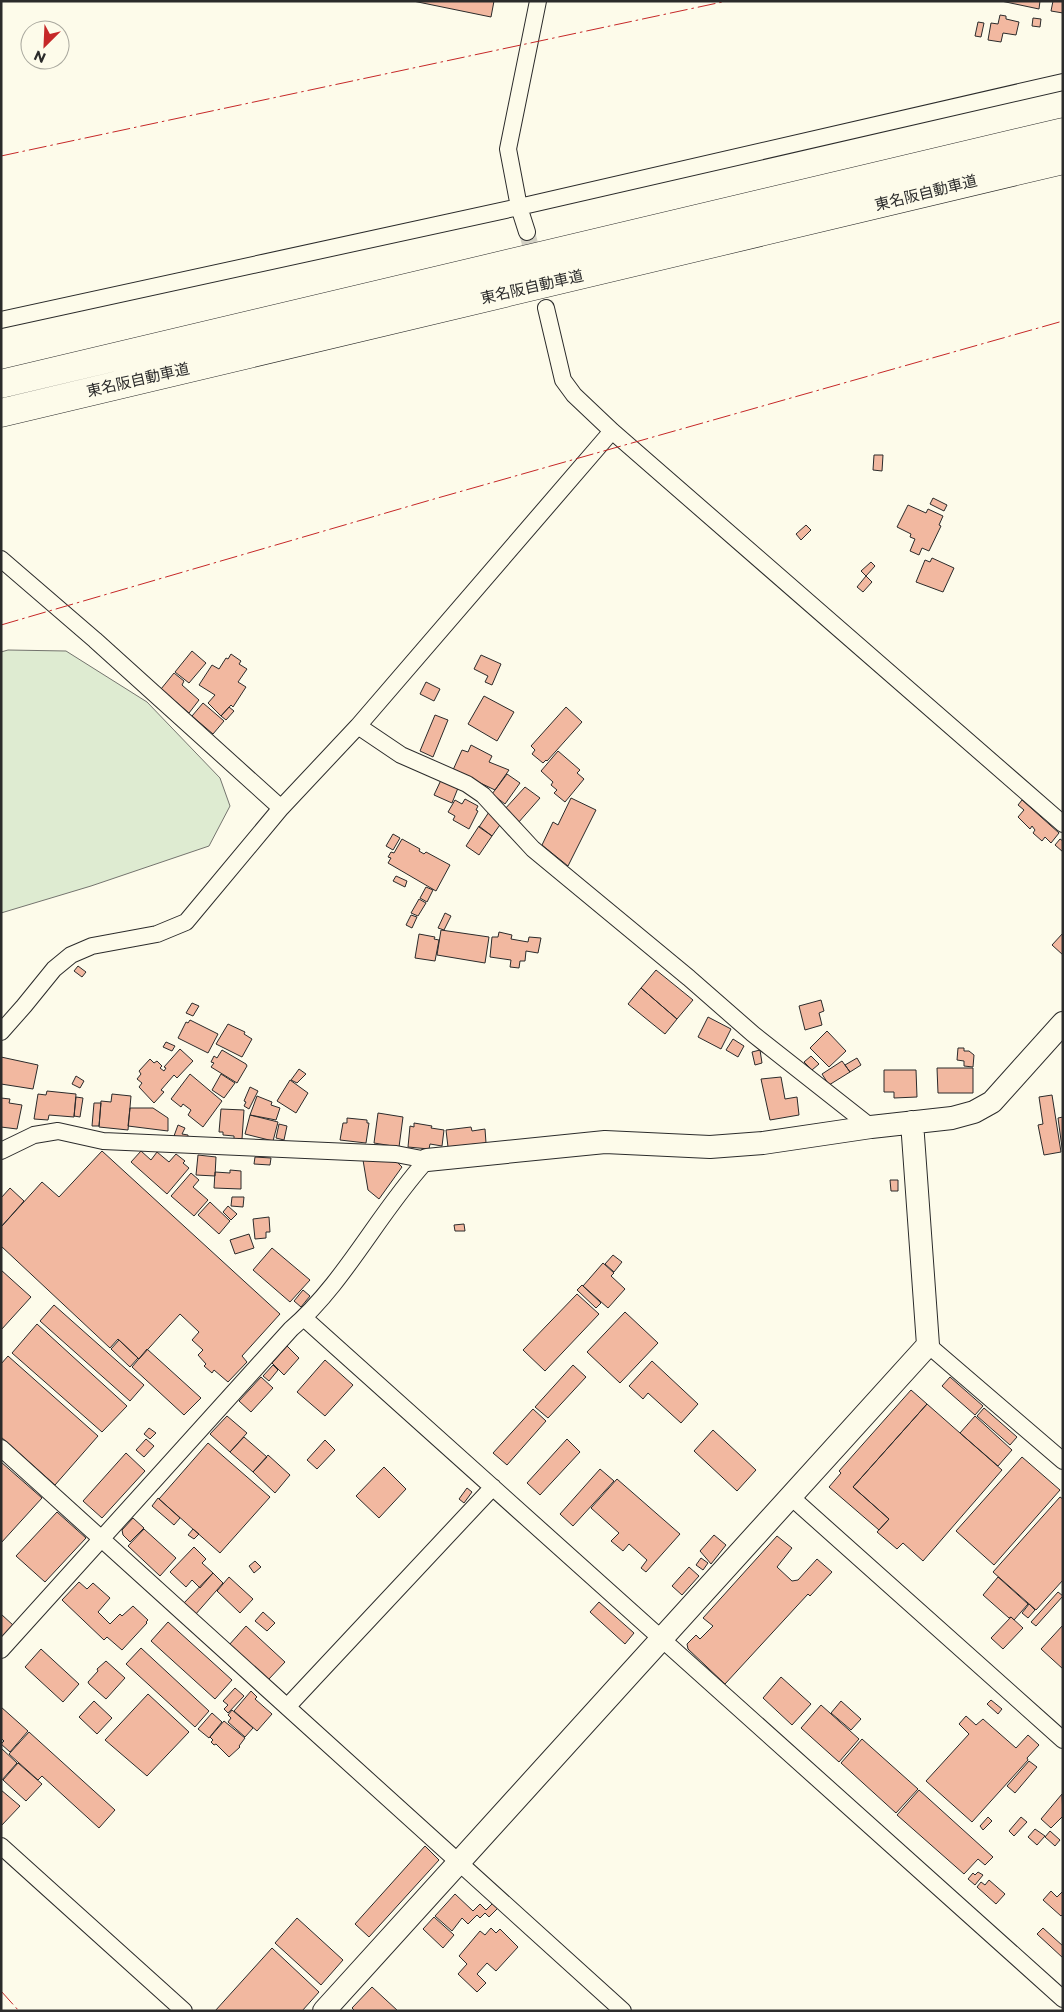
<svg xmlns="http://www.w3.org/2000/svg" width="1064" height="2012" font-family="Montserrat,'Noto Sans JP',sans-serif">
	<style>
		.green { fill: #deebd1; stroke: #74746e }
		.building { fill: #f2b8a0; stroke: #2b2b2b }
		.lines { fill: none; stroke-linecap: round; stroke-linejoin: round }
		.street-tunnel { stroke: #d3d1c4; stroke-width: 16; stroke-dasharray: 16 8; stroke-linecap: butt }
		.street-casing { stroke: #2b2b2b; stroke-width: 18 }
		.secondary-casing { stroke: #2b2b2b; stroke-width: 24 }
		.highway-casing { stroke: #2b2b2b; stroke-width: 29 }
		.street { stroke: #fdfbea; stroke-width: 16 }
		.secondary { stroke: #fdfbea; stroke-width: 22 }
		.highway { stroke: #fdfbea; stroke-width: 28 }
		.power { stroke: #c62828; stroke-width: 1; stroke-dasharray: 18 4 2.5 4; stroke-linecap: butt }
		.labels { text-anchor: middle; stroke-width: 4; stroke-linejoin: round; paint-order: stroke }
		.street-label { font-size: 15px; fill: #2b2b2b; stroke: #fdfbea }
	</style>
	<rect width="100%" height="100%" fill="#fdfbea"/>
	<path class="green" d="M8 650 66 651 147 702 220 778 230 806 209 846 91 886 1 913V652Z"/>
	<path class="building" d="M413 1H494L491 17Z
		M1001 1H1040L1039 9Z
		M1053 1H1063V13L1051 11Z
		M1000 15 1006 16V19L1019 22 1016 35 1003 33 1001 42 988 40 991 23 998 24Z
		M1033 18 1041 19 1040 27 1032 26Z
		M978 22 984 23 981 37 975 36Z
		M874 455H883L882 471 873 470Z
		M933 498 947 505 944 511 930 504Z
		M908 505 926 513 928 509 943 516 939 525 941 526 929 551 922 548 919 555 910 551 915 539 910 537 911 534 897 527Z
		M806 525 811 530 801 540 796 534Z
		M932 558 954 568 943 592 916 582 925 560 930 562Z
		M871 562 875 566 866 576 861 571Z
		M866 576 872 582 863 592 857 587Z
		M192 651 206 663 189 683 175 672Z
		M231 654 241 661 239 664 247 669 238 682 246 687 233 707 231 705 221 716 208 703 215 695 199 685 212 665 219 669 226 658 228 659Z
		M481 655 501 664 492 685 485 682 488 676 474 669Z
		M174 673 184 681 182 685 199 700 189 713 161 689Z
		M426 682 440 689 434 701 420 694Z
		M484 696 514 712 497 741 468 724Z
		M203 703 224 721 213 734 192 716Z
		M229 707 234 711 226 720 221 716Z
		M566 707 582 722 547 761 546 760 543 763 532 754 535 750 531 746Z
		M435 715 448 720 433 757 420 751Z
		M471 745 492 756 489 762 509 770 495 790 453 770 462 750 468 752Z
		M558 751 580 770 577 773 584 779 565 802 554 793 557 790 551 785 553 782 541 771Z
		M507 774 520 783 505 804 492 794Z
		M441 780 458 788 452 803 434 795Z
		M525 787 540 798 518 823 504 810Z
		M571 798 596 810 568 866 542 845 553 822 558 825Z
		M465 799 478 806 476 810 478 811 469 829 453 820 455 816 448 812 455 800 462 804Z
		M1022 800 1059 833 1051 843 1045 837 1042 841 1033 833 1035 830 1032 826 1030 829 1018 817 1024 810 1018 805Z
		M489 812 502 822 492 836 479 827Z
		M479 826 492 836 479 855 466 846Z
		M393 834 400 838 393 850 386 846Z
		M402 839 420 849 419 851 424 854 426 852 450 865 436 891 388 863 391 858 388 857 391 852 394 853Z
		M1060 839 1063 841V852L1055 845Z
		M396 876 407 881 405 887 393 881Z
		M426 887 433 890 427 902 420 898Z
		M419 899 426 903 418 916 411 913Z
		M445 913 451 916 444 930 438 928Z
		M411 915 417 917 412 928 406 925Z
		M441 930 489 937 485 963 437 955Z
		M499 932 512 935 511 939 528 942 529 937 541 938 538 953 526 951 525 961H520L519 968 510 967 511 960 490 957 492 937H498Z
		M1063 933V955L1052 945Z
		M419 934 435 937 434 939 439 940 435 961 415 958Z
		M78 966 86 972 82 977 74 971Z
		M656 970 693 1000 677 1019 641 988Z
		M641 988 677 1019 665 1034 628 1004Z
		M821 1000 824 1011 819 1013 822 1025 805 1030 799 1006Z
		M192 1003 199 1006 193 1016 186 1013Z
		M708 1017 731 1029 721 1049 698 1037Z
		M190 1020 218 1034 208 1053 178 1038 186 1022 188 1023Z
		M228 1024 245 1032 244 1034 252 1039 242 1057 216 1044Z
		M827 1031 846 1051 829 1067 810 1048Z
		M733 1039 744 1046 738 1057 726 1050Z
		M166 1042 175 1046 172 1051 163 1047Z
		M958 1048H964V1051H969L974 1055 973 1067 964 1066V1061L957 1060Z
		M180 1049 193 1061 177 1078 174 1075 161 1090 164 1092 154 1103 139 1087 142 1083 137 1079 141 1074 139 1071 150 1059 154 1063 157 1061 162 1066 160 1068 164 1071 166 1068 164 1067Z
		M222 1050 246 1064 247 1066 237 1083 211 1067 214 1063 211 1062 214 1056 217 1058Z
		M760 1050 762 1063 755 1065 752 1052Z
		M811 1056 819 1064 812 1070 804 1062Z
		M1 1057 38 1065 33 1089 1 1084Z
		M857 1058 861 1065 850 1072 845 1065Z
		M842 1061 850 1072 829 1085 822 1074Z
		M937 1068H973V1093H938Z
		M299 1069 306 1074 297 1083 291 1080Z
		M884 1070H916L917 1097 894 1098V1092H884Z
		M190 1074 222 1101 203 1127 188 1115 191 1110 183 1104 181 1107 171 1099Z
		M221 1074 235 1083 224 1098 212 1090Z
		M76 1076 84 1081 80 1088 72 1084Z
		M781 1077 785 1099 797 1097 799 1115 770 1120 761 1079Z
		M290 1080 308 1093 296 1113 277 1101Z
		M250 1087 258 1091 249 1109 244 1106 246 1102 244 1101Z
		M47 1091 76 1094 74 1117 49 1115 48 1120 34 1119 38 1094 46 1095Z
		M112 1094 131 1096 128 1130 99 1127 101 1101 111 1102Z
		M1052 1095 1061 1152 1044 1155 1038 1125 1043 1124 1039 1097Z
		M257 1096 272 1102 271 1105 280 1108 276 1120 250 1115Z
		M76 1097 83 1098 80 1117 74 1116Z
		M1 1098 10 1099 9 1103 22 1105 17 1129 1 1127Z
		M94 1103H101L99 1126H92Z
		M130 1108H153L168 1118V1131L128 1126Z
		M221 1109 244 1110 242 1139H234V1136L223 1135V1132H219Z
		M378 1113 403 1117 399 1147 374 1143Z
		M250 1115 278 1122 273 1141 245 1134Z
		M1063 1117V1155L1058 1118Z
		M347 1118 367 1120V1123H369L366 1143 340 1140 343 1123H347Z
		M414 1123 432 1126 431 1128 444 1130 442 1146 430 1144 429 1149 408 1147 410 1126 414 1127Z
		M279 1124 287 1126 284 1140 276 1138Z
		M178 1125 185 1128 182 1134 188 1135V1139L174 1136Z
		M471 1127 472 1131 485 1129 486 1143 448 1147 446 1130Z
		M102 1151 280 1314 242 1356 247 1362 228 1382 214 1370 212 1373 204 1366 206 1364 198 1355 203 1350 192 1340 199 1332 180 1314 139 1359 118 1339 110 1348 1 1246V1227L42 1182 59 1197Z
		M141 1151 151 1160 157 1152 169 1162 176 1154 185 1161 183 1163 189 1168 167 1194 131 1162Z
		M198 1155 216 1157 215 1176 196 1175Z
		M255 1157 271 1158 270 1165 254 1164Z
		M363 1160H395L402 1167 379 1199 368 1190Z
		M230 1170 241 1171V1189L214 1188 215 1172 230 1173Z
		M191 1173 199 1180 193 1187 208 1200 194 1216 171 1196Z
		M890 1180H898V1191H891Z
		M10 1188 24 1201 1 1227V1198Z
		M232 1197H244L243 1207 231 1206Z
		M210 1202 230 1221 219 1234 198 1215Z
		M228 1206 237 1214 231 1220 223 1212Z
		M269 1217 270 1232H266V1238L255 1239 253 1219Z
		M464 1224 465 1231H455L454 1225Z
		M249 1234 254 1248 235 1254 230 1240Z
		M272 1248 310 1280 290 1302 253 1270Z
		M613 1255 622 1262 614 1272 605 1264Z
		M603 1263 614 1273 611 1276 625 1289 608 1308 583 1286Z
		M1 1270 31 1297 1 1330Z
		M582 1285 601 1303 596 1308 577 1290Z
		M303 1290 310 1296 301 1307 294 1301Z
		M577 1294 599 1314 545 1371 523 1350Z
		M54 1305 144 1385 130 1401 40 1321Z
		M625 1312 658 1343 620 1383 587 1352Z
		M37 1324 127 1406 102 1432 12 1353Z
		M119 1340 138 1358 130 1367 111 1349Z
		M287 1346 299 1358 284 1375 272 1363Z
		M147 1349 201 1398 184 1415 132 1367Z
		M8 1356 98 1436 55 1485 1 1437V1364Z
		M325 1360 353 1385 325 1416 297 1392Z
		M652 1361 698 1404 681 1423 648 1393 643 1399 629 1386Z
		M273 1365 278 1370 269 1381 263 1376Z
		M573 1365 586 1377 548 1418 535 1407Z
		M261 1377 273 1388 251 1412 239 1401Z
		M950 1377 983 1406 975 1415 942 1386Z
		M911 1390 927 1404 853 1487 889 1519 879 1530 829 1487 841 1473 839 1471Z
		M927 1404 1002 1470 923 1561 903 1543 897 1549 877 1532 889 1519 853 1487Z
		M984 1408 1017 1437 1010 1445 977 1416Z
		M533 1409 546 1421 507 1465 493 1453Z
		M227 1416 247 1433 230 1452 210 1434Z
		M975 1416 1012 1450 998 1466 960 1433Z
		M149 1428 156 1433 150 1439 144 1434Z
		M713 1430 756 1470 737 1491 694 1451Z
		M244 1437 267 1457 253 1472 230 1452Z
		M146 1439 154 1446 144 1457 136 1450Z
		M567 1439 580 1452 540 1495 527 1483Z
		M325 1440 335 1450 317 1469 307 1460Z
		M208 1443 270 1497 220 1553 159 1499Z
		M126 1453 145 1471 102 1518 83 1501Z
		M268 1455 290 1475 275 1493 253 1472Z
		M1022 1457 1060 1490 994 1565 956 1531Z
		M1 1462 42 1498 1 1543Z
		M384 1467 406 1489 379 1518 356 1496Z
		M600 1469 614 1481 573 1526 560 1514Z
		M617 1479 680 1534 646 1572 641 1568 647 1560 629 1544 623 1551 611 1541 619 1533 591 1508Z
		M467 1488 472 1492 464 1503 459 1499Z
		M1060 1497 1063 1499V1580L1036 1610 993 1572Z
		M158 1498 180 1518 174 1525 152 1506Z
		M57 1512 86 1538 45 1582 16 1556Z
		M133 1518 144 1528 130 1542 123 1535 122 1530Z
		M144 1529 176 1558 160 1576 128 1546Z
		M193 1529 199 1534 194 1539 188 1535Z
		M714 1535 726 1545 711 1564 700 1551Z
		M777 1536 792 1548 777 1567 792 1581 798 1580 817 1559 832 1572 810 1596 808 1594 725 1684 688 1649 687 1644 696 1635 700 1639 713 1626 703 1618Z
		M194 1547 206 1559 202 1563 213 1573 200 1588 192 1580 186 1587 170 1572Z
		M701 1558 708 1563 703 1570 696 1565Z
		M255 1561 261 1567 254 1573 249 1566Z
		M689 1567 699 1576 682 1595 672 1586Z
		M213 1573 223 1583 195 1615 183 1604Z
		M229 1577 253 1599 240 1613 217 1591Z
		M998 1577 1028 1604 1014 1620 1011 1617 1009 1618 983 1595Z
		M79 1582 87 1589 93 1583 110 1598 98 1612 110 1624 120 1614 122 1616 133 1606 148 1620 146 1622 147 1623 122 1650 107 1637 104 1640 62 1600Z
		M1058 1592 1063 1596 1036 1626 1031 1622Z
		M599 1602 634 1633 625 1644 590 1612Z
		M1029 1604 1035 1610 1028 1618 1022 1613Z
		M263 1612 275 1623 267 1631 255 1621Z
		M1 1614 14 1626 1 1640Z
		M1011 1617 1023 1628 1003 1649 991 1638Z
		M168 1622 232 1680 215 1699 151 1641Z
		M1063 1625V1669L1041 1649Z
		M246 1626 285 1662 268 1680 229 1645Z
		M141 1648 209 1711 195 1727 126 1664Z
		M41 1649 79 1684 63 1702 25 1667Z
		M106 1661 125 1678 106 1699 89 1684 88 1682 98 1671 97 1669Z
		M781 1677 811 1704 792 1725 763 1698Z
		M235 1688 244 1696 228 1713 224 1709 228 1705 223 1701Z
		M251 1691 257 1697 255 1699 272 1714 257 1731 234 1711Z
		M148 1694 189 1732 147 1776 105 1740Z
		M991 1700 1002 1709 998 1714 987 1704Z
		M94 1701 112 1718 97 1734 79 1717Z
		M841 1701 861 1719 851 1730 831 1713Z
		M821 1705 859 1739 839 1762 801 1728Z
		M1 1707 28 1731 10 1752 1 1744 4 1741 1 1738Z
		M232 1710 253 1728 245 1737 228 1722 231 1718 228 1715Z
		M212 1713 222 1722 209 1738 198 1729Z
		M966 1716 976 1725 983 1719 1016 1748 1028 1735 1039 1745 1027 1758 1028 1760 972 1822 926 1781 969 1734 959 1724Z
		M224 1721 245 1738 239 1746 240 1747 229 1757 216 1744 214 1745 211 1742 213 1740 210 1737Z
		M29 1732 115 1810 99 1828 42 1776 38 1780 9 1754Z
		M862 1739 918 1789 896 1813 841 1763Z
		M1 1748 17 1763 1 1781Z
		M1029 1761 1037 1767 1015 1793 1007 1786Z
		M18 1763 42 1784 26 1801 3 1780Z
		M1 1790 20 1806 1 1826Z
		M919 1790 993 1857 985 1865 978 1859 964 1874 897 1815Z
		M1062 1794 1063 1816 1051 1828 1041 1819Z
		M988 1817 992 1821 983 1830 980 1826Z
		M1021 1817 1027 1822 1014 1836 1009 1831Z
		M1035 1829 1045 1836 1037 1845 1028 1837Z
		M1050 1831 1060 1840 1055 1846 1045 1837Z
		M425 1846 439 1860 369 1937 355 1924Z
		M978 1872 983 1875 975 1885 968 1879 973 1873 975 1875Z
		M989 1880 1005 1894 996 1904 977 1887 981 1882 985 1885Z
		M1051 1891 1057 1897 1063 1891V1914L1061 1916 1043 1900Z
		M455 1894 473 1911 480 1904 486 1910 493 1903 498 1908 489 1917 485 1913 480 1918 477 1915 468 1924 462 1918 452 1931 435 1916Z
		M434 1917 454 1935 443 1948 423 1929Z
		M297 1918 343 1960 321 1985 275 1943Z
		M491 1928 496 1933 500 1929 518 1947 496 1971 487 1963 477 1974 486 1983 477 1992 458 1974 467 1964 459 1956 480 1931 485 1935Z
		M1043 1928 1063 1946V1958L1037 1934Z
		M272 1948 319 1992 302 2011H215Z
		M372 1987 398 2011H355L352 2008Z"/>
	<g class="lines">
		<path class="street-tunnel" d="M527 232 546 308"/>
		<defs>
			<path id="street" d="M527 232 519 207 508 149 538 1
				M546 308 563 380 574 395 612 431 1063 824
				M1 320 519 207 1063 82
				M1 559 95 640 281 808
				M358 726 401 755 467 784 483 795 533 849 689 978 753 1034 871 1127
				M1 1032 24 1006 54 969 71 955 92 946 157 934 186 922 281 808 358 726 612 431
				M1 1151 34 1135 58 1131 103 1141 396 1154 427 1160
				M304 1318 1063 1999
				M928 1345 1063 1461
				M1 1448 623 2011
				M791 1497 1063 1740
				M1 1650 291 1329C344 1284 379 1212 427 1160
				M287 1707 493 1487
				M1 1846 184 2011"/>
			<path id="secondary" d="M427 1160 605 1142 710 1147 763 1143 871 1127 952 1118 974 1112 992 1102 1063 1023
				M324 2011 928 1345 912 1122"/>
			<path id="highway" d="M1 384 1063 132
				M1 413 1063 160"/>
		</defs>
		<use href="#street" class="street-casing"/>
		<use href="#secondary" class="secondary-casing"/>
		<use href="#highway" class="highway-casing"/>
		<use href="#street" class="street"/>
		<use href="#secondary" class="secondary"/>
		<use href="#highway" class="highway"/>
		<path class="power" d="M1 156 727 1
			M1 625 427 501 1063 321
			M1 1991 19 2011"/>
	</g>
	<g class="labels">
		<g class="street-label">
			<text transform="translate(926 193) rotate(-14)" y="5">東名阪自動車道</text>
			<text transform="translate(532 287) rotate(-13)" y="5">東名阪自動車道</text>
			<text transform="translate(138 380) rotate(-13)" y="5">東名阪自動車道</text>
		</g>
	</g>
	<rect width="1064" height="2012" fill="none" stroke="#2b2b2b" stroke-width="5"/>
	<g transform="translate(45 45) rotate(204)"><circle r="24" fill="#fdfbea" stroke="#a9a89e"/>
	<path d="M0-4L9 19L0 12L-9 19Z" fill="#c62828"/>
	<text y="-8" font-size="14" font-weight="bold" text-anchor="middle" fill="#2b2b2b">N</text>
	</g>
</svg>
